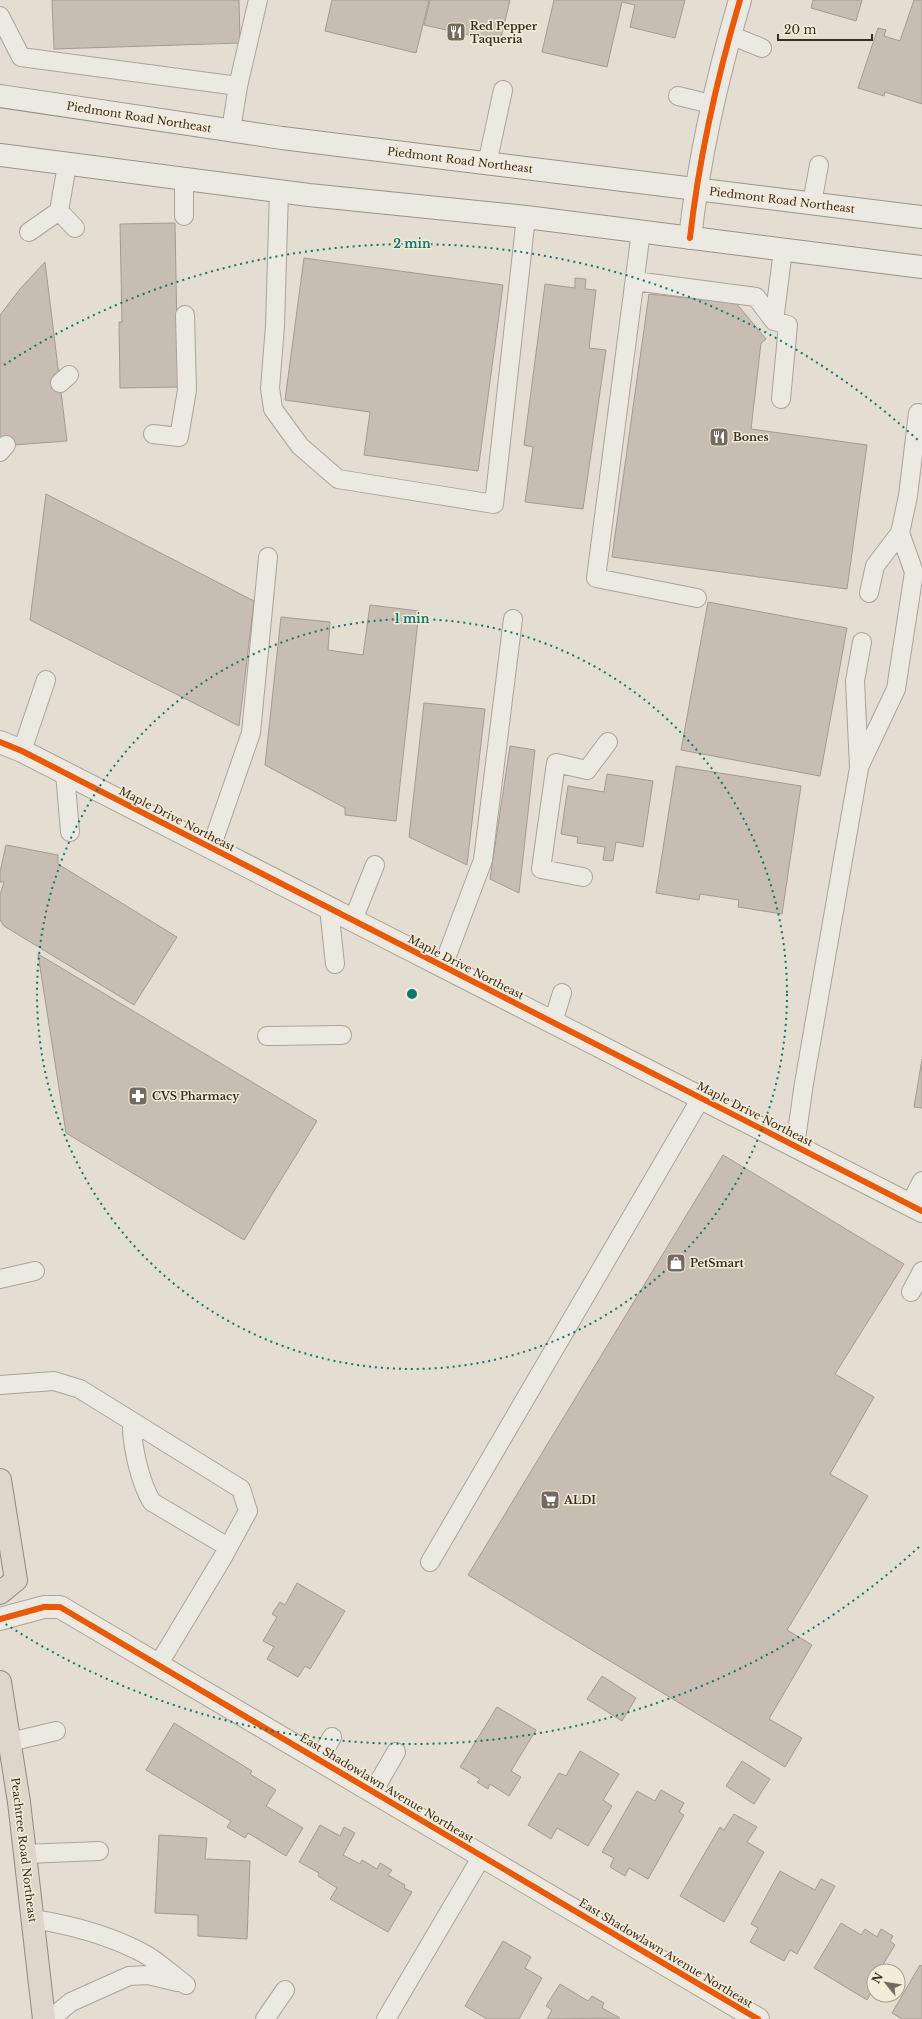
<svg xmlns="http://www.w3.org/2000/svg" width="922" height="2019" font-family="'Libre Baskerville',serif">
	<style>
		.building { fill: #c8bdb2; stroke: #a59a90 }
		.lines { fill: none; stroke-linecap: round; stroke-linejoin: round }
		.service-casing { stroke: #aaa399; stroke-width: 20 }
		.minor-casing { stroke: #aaa399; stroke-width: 24 }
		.secondary-casing { stroke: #99928a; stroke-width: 24 }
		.trunk-casing { stroke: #908980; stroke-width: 24 }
		.service { stroke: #ece9e2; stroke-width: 18 }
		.minor { stroke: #ece9e2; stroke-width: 22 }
		.secondary { stroke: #ece9e2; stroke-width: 22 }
		.trunk { stroke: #ded6cb; stroke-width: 22 }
		.cycleway-casing { stroke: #f4ebd8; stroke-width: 8 }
		.cycleway { stroke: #e8590c; stroke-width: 6 }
		.ring { fill: none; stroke: #0f766e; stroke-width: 2; stroke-dasharray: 2 4 }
		.labels { text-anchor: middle; stroke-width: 3; stroke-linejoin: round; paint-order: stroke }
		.poi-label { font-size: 11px; font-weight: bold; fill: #392c21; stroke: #f4ebd8; text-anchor: start }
		.street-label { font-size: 11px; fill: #392c21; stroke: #f4ebd8 }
		.centre { fill: #0f766e; stroke: #f4ebd8; stroke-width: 2 }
		.ring-label { font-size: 12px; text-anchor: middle; font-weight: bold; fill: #0f766e; stroke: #f4ebd8; stroke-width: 3; stroke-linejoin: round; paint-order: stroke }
	</style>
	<rect width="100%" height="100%" fill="#e4ddd1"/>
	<path class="building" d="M52 0H239L240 43 54 49Z
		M332 0H429L416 53 325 31Z
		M430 0H510L500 42 424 25Z
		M554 0H685L675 38 630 27 635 5 622 2 607 67 542 52Z
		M813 0H862L856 21 811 8Z
		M914 0H922V104L885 92 884 96 858 88 878 28 886 30 884 36 900 41Z
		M175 223 178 387 120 388 119 322H122L120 224Z
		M304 258 503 285 478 471 364 455 370 412 285 400Z
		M45 262 67 441 0 446V315L20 289Z
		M575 278 586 279 585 289 596 290 589 348 606 350 583 509 525 502 533 447 524 445 545 284 575 288Z
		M649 294 736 303 766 339 761 343 751 429 867 445 847 589 612 557Z
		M46 494 254 601 239 726 30 620Z
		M708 602 847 628 820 776 681 750Z
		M370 605 419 611 396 821 345 815V808L265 765 281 617 330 622 328 650 363 655Z
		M424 703 485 709 467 865 409 837Z
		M510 746 535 750 519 893 490 879Z
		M676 766 801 786 782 914 738 907 739 900 700 894 699 900 656 893Z
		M607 774 653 781 643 847 616 842 613 861 603 860 605 847 577 843 578 837 561 834 568 786 604 792Z
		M6 845 58 855V864L177 937 134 1005 4 926 0 920V895L4 882H0V872Z
		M38 954 317 1121 244 1240 66 1133Z
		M922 1059V1108L914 1107Z
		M723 1155 904 1264 835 1374 874 1397 830 1474 868 1496 787 1630 812 1645 769 1719 802 1738 785 1767 468 1575Z
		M297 1583 345 1611 310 1669 305 1666 298 1677 267 1659 274 1647 263 1641 277 1617 272 1614 280 1602 285 1605Z
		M602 1676 636 1698 622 1721 587 1699Z
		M497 1707 536 1730 511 1771 521 1777 509 1796 490 1784 488 1789 477 1782 480 1779 460 1767Z
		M174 1723 252 1771 250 1774 276 1790 266 1806 303 1828 286 1856 248 1833 245 1838 227 1827 231 1821 146 1770Z
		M580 1751 619 1774 603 1800 612 1806 588 1846 557 1828 551 1839 528 1825 559 1773 566 1776Z
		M742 1761 770 1779 754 1804 726 1786Z
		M661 1790 684 1803 679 1812 684 1815 648 1879 629 1868 625 1876 610 1867 614 1858 602 1852 637 1791 655 1801Z
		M734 1814 757 1827 747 1842 764 1852 724 1922 680 1896 720 1827 724 1830Z
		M320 1825 340 1836 344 1827 355 1833 343 1855 360 1864 362 1860 377 1869 380 1863 392 1870 388 1875 405 1885 404 1888 412 1892 388 1932 330 1899 337 1888 318 1876 319 1873 299 1862Z
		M159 1835 207 1838 205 1859 250 1861 247 1939 198 1936V1915L155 1913Z
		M780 1871 815 1890 821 1879 835 1886 797 1954 790 1950 784 1961 750 1942 758 1928 751 1924Z
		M841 1923 861 1935 865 1929 877 1937 881 1929 893 1936 890 1941 895 1945 879 1971H874V1987L867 2000 814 1968Z
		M503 1941 531 1957 525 1968 542 1978 519 2019H487L465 2006Z
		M920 1965 922 1966V2019H902L892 2013Z
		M560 1984 588 2001 592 1996 604 2003 602 2008 620 2018 547 2019 552 2010 546 2006Z"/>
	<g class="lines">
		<defs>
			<path id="service" d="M0 16 21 57 238 86
				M730 35 762 48
				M678 96 711 104
				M231 130 238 86 258 0
				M487 164 503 90
				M67 165 59 211 75 228
				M279 191 275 326 270 388 273 409 300 446 338 479 494 504 526 217
				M812 203 819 165
				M184 216V179
				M641 231 596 578 697 598
				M29 232 59 211
				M635 281 756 297 774 321
				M60 383 69 375
				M781 399 788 325 774 321 783 250
				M153 434 179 437 187 390 185 315
				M0 452 6 445
				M869 593 875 566 900 533 908 496 918 413
				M22 751 46 680
				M860 765 896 689 914 572 900 533
				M65 773 70 832
				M211 848 251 733 268 557
				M583 877 541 869 556 763 587 770 608 742
				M329 908 335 964
				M353 920 375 865
				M443 966 483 860 513 619
				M553 1022 562 993
				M267 1036 342 1035
				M795 1146 804 1083 859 768 855 681 862 642
				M910 1204 922 1181
				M0 1279 35 1271
				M911 1292 922 1271
				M0 1385 54 1381 80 1389 241 1489 248 1511 223 1557 158 1665
				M132 1421C131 1443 140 1483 152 1502L228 1547
				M430 1562 701 1098
				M10 1742 56 1731
				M319 1760 332 1737
				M373 1792 396 1752
				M25 1854 99 1851
				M33 1919C71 1925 106 1934 141 1952 157 1960 171 1974 186 1985
				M50 2019 71 2002 129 1976 148 1975 177 1982
				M265 2019 285 1990
				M386 2019 482 1856"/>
			<path id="minor" d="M690 238C699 157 717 78 740 0
				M0 742 22 751 922 1211
				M0 1619 44 1607H60L758 2019"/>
			<path id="secondary" d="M0 96 282 138 922 217
				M0 155 309 195 526 217 922 267"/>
			<path id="trunk" d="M0 1480 16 1580 0 1593
				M0 1682 19 1802 44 2019"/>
		</defs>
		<use href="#service" class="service-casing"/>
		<use href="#minor" class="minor-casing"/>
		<use href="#secondary" class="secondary-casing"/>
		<use href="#trunk" class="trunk-casing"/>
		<use href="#service" class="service"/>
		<use href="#minor" class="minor"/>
		<use href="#secondary" class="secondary"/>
		<use href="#trunk" class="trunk"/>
		<defs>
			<path id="cycleway" d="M690 238C699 157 717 78 740 0
				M0 742 22 751 922 1211
				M0 1619 44 1607H60L758 2019"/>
		</defs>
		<use href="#cycleway" class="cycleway-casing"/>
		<use href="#cycleway" class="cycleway"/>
	</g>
	<g class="ring">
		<circle cx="412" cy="994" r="375"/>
		<path d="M919 1547A750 750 0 0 1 4 1623M4 365A750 750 0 0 1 919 441"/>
	</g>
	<defs>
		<symbol id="restaurant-square" viewBox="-11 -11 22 22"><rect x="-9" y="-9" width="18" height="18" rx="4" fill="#756a5f" stroke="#f4ebd8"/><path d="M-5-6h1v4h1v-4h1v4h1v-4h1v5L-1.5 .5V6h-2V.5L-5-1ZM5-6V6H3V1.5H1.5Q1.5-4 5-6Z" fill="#fff"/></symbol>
		<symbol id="pharmacy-square" viewBox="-11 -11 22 22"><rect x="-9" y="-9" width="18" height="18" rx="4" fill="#756a5f" stroke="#f4ebd8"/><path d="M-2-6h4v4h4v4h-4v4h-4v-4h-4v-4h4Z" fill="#fff"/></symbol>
		<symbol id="shop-square" viewBox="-11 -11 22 22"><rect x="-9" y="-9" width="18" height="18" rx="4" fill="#756a5f" stroke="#f4ebd8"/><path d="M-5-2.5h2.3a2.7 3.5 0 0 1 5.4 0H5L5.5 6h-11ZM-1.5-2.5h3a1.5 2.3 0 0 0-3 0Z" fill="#fff"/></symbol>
		<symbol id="supermarket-square" viewBox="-11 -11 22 22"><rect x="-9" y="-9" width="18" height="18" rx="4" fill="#756a5f" stroke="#f4ebd8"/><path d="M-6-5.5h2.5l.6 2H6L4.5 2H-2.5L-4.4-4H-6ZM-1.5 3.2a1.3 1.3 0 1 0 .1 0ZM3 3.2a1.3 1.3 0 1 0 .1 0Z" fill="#fff"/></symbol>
	</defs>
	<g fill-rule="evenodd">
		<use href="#restaurant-square" x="445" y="21" width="22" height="22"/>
		<use href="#restaurant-square" x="708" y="426" width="22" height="22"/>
		<use href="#pharmacy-square" x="127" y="1085" width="22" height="22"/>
		<use href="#shop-square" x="665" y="1252" width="22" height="22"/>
		<use href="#supermarket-square" x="539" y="1489" width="22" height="22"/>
	</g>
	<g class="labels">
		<g class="poi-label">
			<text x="470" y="30">Red Pepper<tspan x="470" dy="13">Taqueria</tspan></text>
			<text x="733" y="441">Bones</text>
			<text x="152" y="1100">CVS Pharmacy</text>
			<text x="690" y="1267">PetSmart</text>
			<text x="564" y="1504">ALDI</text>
		</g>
		<g class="street-label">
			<text transform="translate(139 117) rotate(9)" y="4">Piedmont Road Northeast</text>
			<text transform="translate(460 160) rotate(7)" y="4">Piedmont Road Northeast</text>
			<text transform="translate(782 200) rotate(7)" y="4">Piedmont Road Northeast</text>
			<text transform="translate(177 819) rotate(27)" y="4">Maple Drive Northeast</text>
			<text transform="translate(466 967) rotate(27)" y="4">Maple Drive Northeast</text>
			<text transform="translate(755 1114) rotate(27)" y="4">Maple Drive Northeast</text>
			<text transform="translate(387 1788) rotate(31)" y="4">East Shadowlawn Avenue Northeast</text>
			<text transform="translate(24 1850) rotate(83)" y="4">Peachtree Road Northeast</text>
			<text transform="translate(666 1953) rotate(31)" y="4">East Shadowlawn Avenue Northeast</text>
		</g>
	</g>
	<circle cx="412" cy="994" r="6" class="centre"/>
	<g class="ring-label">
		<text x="412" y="248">2 min</text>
		<text x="412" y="623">1 min</text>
	</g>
	<g transform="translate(886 1983) rotate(300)"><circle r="19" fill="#f4ebd8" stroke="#a99f8f"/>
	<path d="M0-3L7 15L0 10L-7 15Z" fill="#756a5f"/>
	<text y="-6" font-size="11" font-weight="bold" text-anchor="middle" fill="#392c21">N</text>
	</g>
	<path d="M778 34v6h94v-6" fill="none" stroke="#392c21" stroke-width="2"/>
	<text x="784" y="34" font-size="12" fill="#392c21" stroke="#f4ebd8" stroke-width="3" paint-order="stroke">20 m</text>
</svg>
